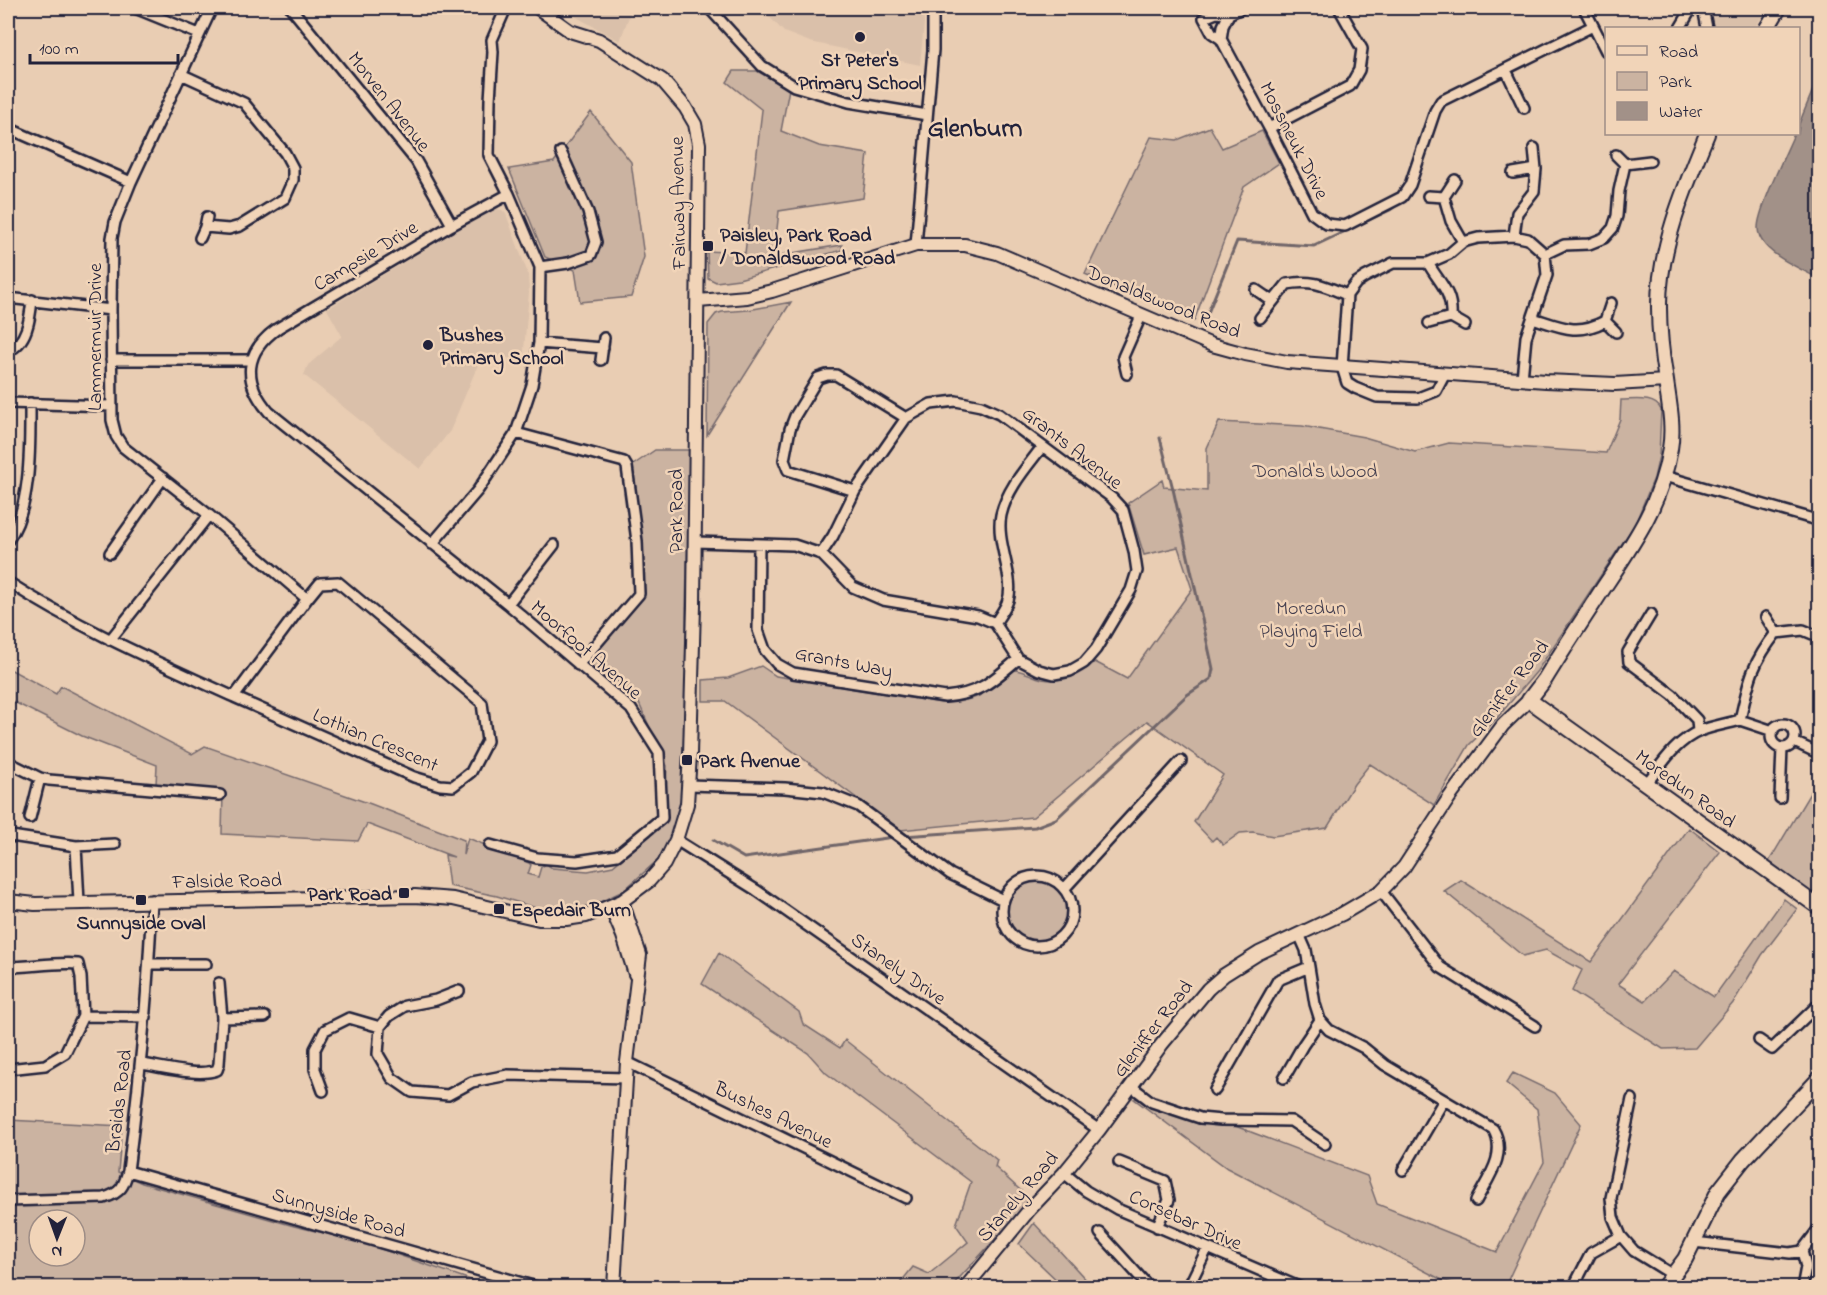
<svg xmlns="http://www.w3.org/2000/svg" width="1827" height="1295" font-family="'Indie Flower',sans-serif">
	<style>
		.built { fill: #dac0aa }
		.green { fill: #cbb3a1; stroke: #766a6e; stroke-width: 1.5; fill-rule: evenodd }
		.water { fill: #a29188; stroke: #6f6569; stroke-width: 1.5 }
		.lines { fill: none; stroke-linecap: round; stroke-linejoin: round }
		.stream { stroke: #6f6569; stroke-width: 3 }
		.minor-casing { stroke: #22223b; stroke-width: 14 }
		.tertiary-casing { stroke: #22223b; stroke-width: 16 }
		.secondary-casing { stroke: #22223b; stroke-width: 18 }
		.minor { stroke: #f1d4b8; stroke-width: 9 }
		.tertiary { stroke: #f1d4b8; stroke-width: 12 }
		.secondary { stroke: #f1d4b8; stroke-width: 14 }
		.poi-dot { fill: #22223b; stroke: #f1d4b8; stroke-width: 2 }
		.labels { text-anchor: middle; stroke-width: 5; stroke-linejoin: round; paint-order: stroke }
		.poi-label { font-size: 20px; font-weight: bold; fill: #22223b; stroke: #f1d4b8; text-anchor: start }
		.street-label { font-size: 20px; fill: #22223b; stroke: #f1d4b8 }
		.park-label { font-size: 20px; fill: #443f4f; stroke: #f1d4b8 }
		.district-label { font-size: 26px; font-weight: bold; fill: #22223b; stroke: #f1d4b8 }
	</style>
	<rect width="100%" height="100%" fill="#e9cdb3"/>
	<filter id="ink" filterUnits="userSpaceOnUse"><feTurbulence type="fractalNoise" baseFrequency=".0167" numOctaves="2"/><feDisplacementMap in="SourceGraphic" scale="12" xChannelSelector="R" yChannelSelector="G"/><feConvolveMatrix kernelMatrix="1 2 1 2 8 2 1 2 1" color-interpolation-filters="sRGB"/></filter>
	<g filter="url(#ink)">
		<path class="built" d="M560 8H632L620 41Z
			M761 8H923L924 23 920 65 810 42 784 32Z
			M1709 8H1747L1763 14 1755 28H1713Z
			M494 208 502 210 506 214 528 274 529 293 523 361 483 353 450 431 420 469 304 375 308 365 342 336 327 309Z"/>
		<path class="green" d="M734 71H757L789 89 781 131 819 146 868 154 863 198 779 211 774 256 842 245V250L739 279 716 282 708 278 707 251 745 253 762 110 727 82Z
			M591 112 631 162 644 257 631 297 580 302 575 270 545 257 509 169 554 162Z
			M1210 127 1222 148 1262 131 1279 163 1244 187 1194 321 1085 274 1151 137 1177 140Z
			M791 302 707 435 708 324 716 314 722 312 748 310Z
			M1621 400C1634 400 1655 396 1661 410L1659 456 1654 478 1635 524 1537 671 1497 718 1469 745 1434 805 1370 764 1354 784 1327 828 1273 836 1253 832 1240 833 1223 845 1216 837 1212 841 1194 822 1223 775 1147 721 1033 817 900 830 725 701H703V680L728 678 761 666 776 676 941 703C979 702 987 693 1015 670 1025 671 1033 677 1042 679 1064 683 1079 676 1095 662L1127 679 1192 589 1178 547 1144 555 1128 503 1162 480 1164 487 1207 491V448L1219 422 1302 426 1364 437 1415 452 1449 443 1606 453 1620 419Z
			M655 450H690L686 608V738L681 812 673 838 660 858 623 891 600 902 573 910H543L497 896 449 886 445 855 454 857 367 824 358 841 222 834 223 792 156 784 157 765 82 736 8 699V668L56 694 61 686 192 754 205 746 371 804 464 840 463 855 468 838 529 863 531 865 528 874 538 877 541 867 546 864 552 868 588 871 613 866 664 824 667 766 637 699 609 674 604 679 593 671 592 661 598 651 645 593 633 465Z
			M1819 778V899L1768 863Z
			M1689 828 1720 852 1618 984 1645 1001 1674 971 1714 997 1784 899 1797 909 1762 955 1733 1003 1695 1048 1663 1049 1572 991 1582 970 1546 950 1523 956 1444 891 1461 880 1591 962Z
			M1007 910a30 30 0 1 1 60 0a30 30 0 1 1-60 0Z
			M719 953 799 1012 803 1024 840 1048 845 1040 997 1160 995 1167 1031 1200 951 1287H897L913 1267 929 1274 968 1242 956 1225 971 1182 826 1073 808 1053 702 984Z
			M1513 1073 1555 1093 1581 1124 1507 1282 1508 1287H1470L1444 1281 1227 1168 1134 1099 1156 1096 1367 1176 1377 1204 1497 1252 1544 1162 1537 1109 1506 1083Z
			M8 1120 122 1126 118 1172 142 1183 294 1226 358 1241 491 1287H8ZM39 1220H75V1256H39Z
			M1034 1223 1089 1283 1087 1287H1064L1019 1244Z"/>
		<path class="water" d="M1819 75V279C1802 269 1778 260 1765 245 1761 240 1758 234 1758 228 1758 210 1786 153 1794 134H1798L1799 124Z"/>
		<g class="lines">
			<path class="stream" d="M1203 325 1237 241 1314 246 1390 210 1399 203
				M903 836 1035 827 1056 819 1187 695 1211 679 1213 669 1210 655 1173 489 1160 438
				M713 840 744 858 894 837"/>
			<defs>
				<path id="minor" d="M135 8 199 34
					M212 8 131 182 115 222 112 238 111 310 112 420 116 436 123 447 209 515 307 599
					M291 8 416 161 452 225
					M709 8 762 66 794 86 849 102 927 115
					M1242 8 1229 14 1216 13 1204 18 1212 33 1221 39 1269 128 1312 213 1327 224 1345 226 1402 197 1410 185 1435 111 1441 101 1593 26
					M1584 8 1606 51
					M1703 8 1707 28
					M8 12 9 8
					M1680 28 1692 8
					M1221 39 1223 26 1229 14
					M1506 70 1524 108
					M181 74 244 103 285 153 293 168V180L285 198 240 226 229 229 205 227
					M8 128 131 182
					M1269 128 1350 86 1359 70 1362 49 1339 8
					M1616 155 1625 164
					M1513 173 1536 169
					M1455 180 1444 197 1451 221 1463 242
					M1428 196 1444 197
					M1514 236 1517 213 1534 191 1536 169 1534 148
					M200 238 205 227 207 217
					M916 245 933 50V8
					M1545 254 1564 245 1589 244 1604 238 1613 228 1617 216 1619 191 1625 164 1650 161
					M1428 263C1439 283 1453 292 1451 317
					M540 267 568 263 591 255 596 242 588 212 561 152
					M1256 290 1272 301
					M8 298 111 310
					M1260 318 1287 284C1312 279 1325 286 1347 295
					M1533 318C1561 327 1577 336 1605 321L1611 303
					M1605 321 1616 332
					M1429 323 1451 317 1465 325
					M539 343 603 348
					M8 351C27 343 30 319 32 300
					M111 360H251
					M601 360 604 338
					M1127 374 1123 357 1141 316
					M1445 374 1436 391 1418 398 1377 397 1355 388 1347 383 1342 367 1347 295 1356 283 1365 277 1393 263H1428L1449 254 1463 242 1478 238 1514 236 1528 239 1545 254 1547 275 1526 337 1522 379
					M8 403 111 406
					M516 433 624 462 627 467 637 541 639 594 578 665
					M1664 476 1820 521
					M855 491 788 470 784 460 790 429 795 416 818 378 827 375H836L906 418
					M8 540C32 508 30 442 30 403
					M695 542 794 545 821 554 853 587 883 600 978 616 995 623 1018 659 1039 670 1054 674 1070 671 1084 663 1096 649 1131 590 1137 571 1134 551 1123 510 1112 498 999 414 981 406 956 401 931 404 906 418 855 491 833 536 821 554
					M432 544 478 490 516 433 532 385 539 343 540 267 509 194 489 155 490 100 493 52 492 40 506 8
					M759 544 758 630 765 650 777 664 793 673 945 697C980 694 992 681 1018 659
					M110 553 163 478
					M8 582C79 628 157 662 234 697
					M338 582 482 703 487 741 471 772 453 786 440 785 414 777 234 697 307 599 320 583Z
					M508 604 554 545
					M1651 614 1628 652 1629 662 1673 695 1697 720 1698 732
					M1766 617 1776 633
					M995 623C999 617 1004 610 1007 603 1017 580 995 543 1001 515 1007 489 1026 468 1042 447
					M110 640 209 515
					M1740 720 1773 731
					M1771 736a12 12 0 1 1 24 0a12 12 0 1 1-24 0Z
					M1794 742 1820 754
					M8 762 40 778 49 780 220 795
					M1647 783C1661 765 1677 740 1700 731 1712 726 1727 724 1740 720 1749 681 1751 665 1776 633L1803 630 1820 637
					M688 785 785 788 823 792 858 806 950 874 1003 900
					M1780 798 1782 748
					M30 818 40 778
					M11 836 76 846 115 844
					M676 840 756 890 1099 1130
					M490 845 537 858 577 861 617 855 662 818 659 753 631 709 508 604 269 412C242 381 244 352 278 328L452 225 509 194
					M76 846 79 902
					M1002 911a35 35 0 1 1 70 0a35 35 0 1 1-70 0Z
					M1065 888 1181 761
					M1381 891 1440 967 1535 1026
					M1299 934 1306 950 1309 967 1315 1004 1320 1020 1329 1030 1364 1048 1385 1065 1493 1129C1508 1154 1488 1178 1476 1201
					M149 964H206
					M8 967C31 967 54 962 78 964L81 977 83 1016
					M459 991 436 1000 405 1006 389 1016 380 1027 378 1054 392 1078 412 1092 448 1095 472 1082 508 1075 626 1078
					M222 1018 265 1017
					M1759 1040 1772 1049 1820 1003
					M627 1062 906 1198
					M142 1064C162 1067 198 1077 217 1070L219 1064 222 1018 219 983
					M8 1069 45 1065 65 1053 83 1016 146 1017
					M1284 1078 1303 1045 1320 1020
					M1131 1086 1152 1102 1200 1118 1221 1120 1291 1121 1325 1144
					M1215 1090 1278 980 1309 967
					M323 1091 315 1069V1049L325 1030 349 1018 380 1027
					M1632 1099 1611 1198 1613 1217 1621 1236 1634 1251 1673 1275
					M1119 1162 1165 1181 1169 1200 1157 1227
					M1403 1170 1444 1100
					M128 1171 540 1288
					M1064 1173 1086 1191 1117 1209 1301 1288
					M8 1201 104 1198C121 1193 124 1186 128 1171 140 1079 148 992 152 900
					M1100 1233 1150 1288
					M1694 1242 1790 1253 1802 1251
					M1802 1251 1806 1267 1802 1288
					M1802 1251 1820 1227
					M1188 1288 1207 1249
					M1573 1288 1591 1253 1621 1236"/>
				<path id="tertiary" d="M698 301 747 297 772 291 916 245H965L997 253 1212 345 1245 354 1287 362 1546 381 1615 384 1666 381
					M8 901 35 904 415 896 453 899 539 919H566L586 916 622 901 649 881 664 864 676 840 687 804 690 754 694 606 699 144 695 124 685 107 662 80 599 40 570 31 538 8
					M611 908 623 936 635 974
					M614 1288 627 1062 640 955 622 901
					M965 1288 1030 1209 1064 1173 1099 1130 1162 1044 1208 989 1224 975 1259 953 1342 914 1381 891 1404 867 1449 798 1503 725 1529 700"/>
				<path id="secondary" d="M1767 28 1779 8
					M1707 134C1685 187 1658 250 1659 308 1659 332 1662 357 1666 381 1669 403 1674 426 1670 449 1661 504 1634 542 1604 587 1584 618 1564 648 1545 679L1529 700 1820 908
					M1663 1288 1685 1259 1718 1192 1743 1160 1820 1078"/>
			</defs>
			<use href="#minor" class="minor-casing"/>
			<use href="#tertiary" class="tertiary-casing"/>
			<use href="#secondary" class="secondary-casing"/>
			<use href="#minor" class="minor"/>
			<use href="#tertiary" class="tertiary"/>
			<use href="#secondary" class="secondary"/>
		</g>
	</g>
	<g class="poi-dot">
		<circle cx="860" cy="37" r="6"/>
		<rect x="702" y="240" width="12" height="12" rx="3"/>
		<circle cx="428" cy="345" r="6"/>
		<rect x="681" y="754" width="12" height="12" rx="3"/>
		<rect x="398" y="887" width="12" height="12" rx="3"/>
		<rect x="135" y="894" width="12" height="12" rx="3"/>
		<rect x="493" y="903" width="12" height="12" rx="3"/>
	</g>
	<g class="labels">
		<g class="poi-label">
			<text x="860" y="66" text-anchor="middle">St Peter's<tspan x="860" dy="23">Primary School</tspan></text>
			<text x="720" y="241">Paisley, Park Road<tspan x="720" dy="23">/ Donaldswood Road</tspan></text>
			<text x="440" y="341">Bushes<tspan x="440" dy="23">Primary School</tspan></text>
			<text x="699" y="767">Park Avenue</text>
			<text x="392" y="900" text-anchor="end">Park Road</text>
			<text x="511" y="916">Espedair Burn</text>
			<text x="141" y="929" text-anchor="middle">Sunnyside Oval</text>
		</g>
		<g class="street-label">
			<text transform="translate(390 101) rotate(52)" y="7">Morven Avenue</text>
			<text transform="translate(1295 140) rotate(63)" y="7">Mossneuk Drive</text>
			<text transform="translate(677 203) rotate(-91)" y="7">Fairway Avenue</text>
			<text transform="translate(365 255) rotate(-31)" y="7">Campsie Drive</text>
			<text transform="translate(1164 301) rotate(22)" y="7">Donaldswood Road</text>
			<text transform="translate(94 337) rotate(-90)" y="7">Lammermuir Drive</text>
			<text transform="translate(1073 447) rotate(38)" y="7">Grants Avenue</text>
			<text transform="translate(675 511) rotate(-90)" y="7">Park Road</text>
			<text transform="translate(587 649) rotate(41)" y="7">Moorfoot Avenue</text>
			<text transform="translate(844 661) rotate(11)" y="7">Grants Way</text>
			<text transform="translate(1508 688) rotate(-52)" y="7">Gleniffer Road</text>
			<text transform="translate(376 739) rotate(23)" y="7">Lothian Crescent</text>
			<text transform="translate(1686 788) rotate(36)" y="7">Moredun Road</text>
			<text transform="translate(227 880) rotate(-1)" y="7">Falside Road</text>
			<text transform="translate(899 968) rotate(35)" y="7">Stanely Drive</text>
			<text transform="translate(1152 1028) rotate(-52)" y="7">Gleniffer Road</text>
			<text transform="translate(118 1101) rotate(-83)" y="7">Braids Road</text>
			<text transform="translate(774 1114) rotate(26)" y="7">Bushes Avenue</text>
			<text transform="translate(1017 1196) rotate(-49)" y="7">Stanely Road</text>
			<text transform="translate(339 1212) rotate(16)" y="7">Sunnyside Road</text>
			<text transform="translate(1186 1219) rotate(24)" y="7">Corsebar Drive</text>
		</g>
		<g class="park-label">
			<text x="1315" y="477">Donald's Wood</text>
			<text x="1311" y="614">Moredun<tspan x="1311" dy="23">Playing Field</tspan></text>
		</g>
		<g class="district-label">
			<text x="975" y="136">Glenburn</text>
		</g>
	</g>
	<rect width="1827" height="1295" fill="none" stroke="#f1d4b8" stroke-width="30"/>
	<rect x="15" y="15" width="1797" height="1265" fill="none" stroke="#22223b" stroke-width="2" filter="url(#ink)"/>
	<rect x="1605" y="27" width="195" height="108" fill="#f1d4b8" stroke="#9e8d86" stroke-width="1.5"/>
	<rect x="1617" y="46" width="30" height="9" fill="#f1d4b8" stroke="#9e8d86" stroke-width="1.5"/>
	<text x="1659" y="57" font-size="18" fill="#22223b">Road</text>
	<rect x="1617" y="72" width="30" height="18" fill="#cbb3a1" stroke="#9e8d86" stroke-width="1.5"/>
	<text x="1659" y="87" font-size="18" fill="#22223b">Park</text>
	<rect x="1617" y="102" width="30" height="18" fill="#a29188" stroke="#9e8d86" stroke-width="1.5"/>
	<text x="1659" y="117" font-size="18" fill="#22223b">Water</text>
	<g transform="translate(57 1238) rotate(181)"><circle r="28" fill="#f1d4b8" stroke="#9e8d86" stroke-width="1.5"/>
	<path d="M0-4.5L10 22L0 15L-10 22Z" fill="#22223b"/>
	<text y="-9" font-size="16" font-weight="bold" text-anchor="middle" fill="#22223b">N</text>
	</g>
	<path d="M30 54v9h148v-9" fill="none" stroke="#22223b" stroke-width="3"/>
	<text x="39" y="54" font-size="18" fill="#22223b" stroke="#f1d4b8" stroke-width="4.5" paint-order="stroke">100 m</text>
</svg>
